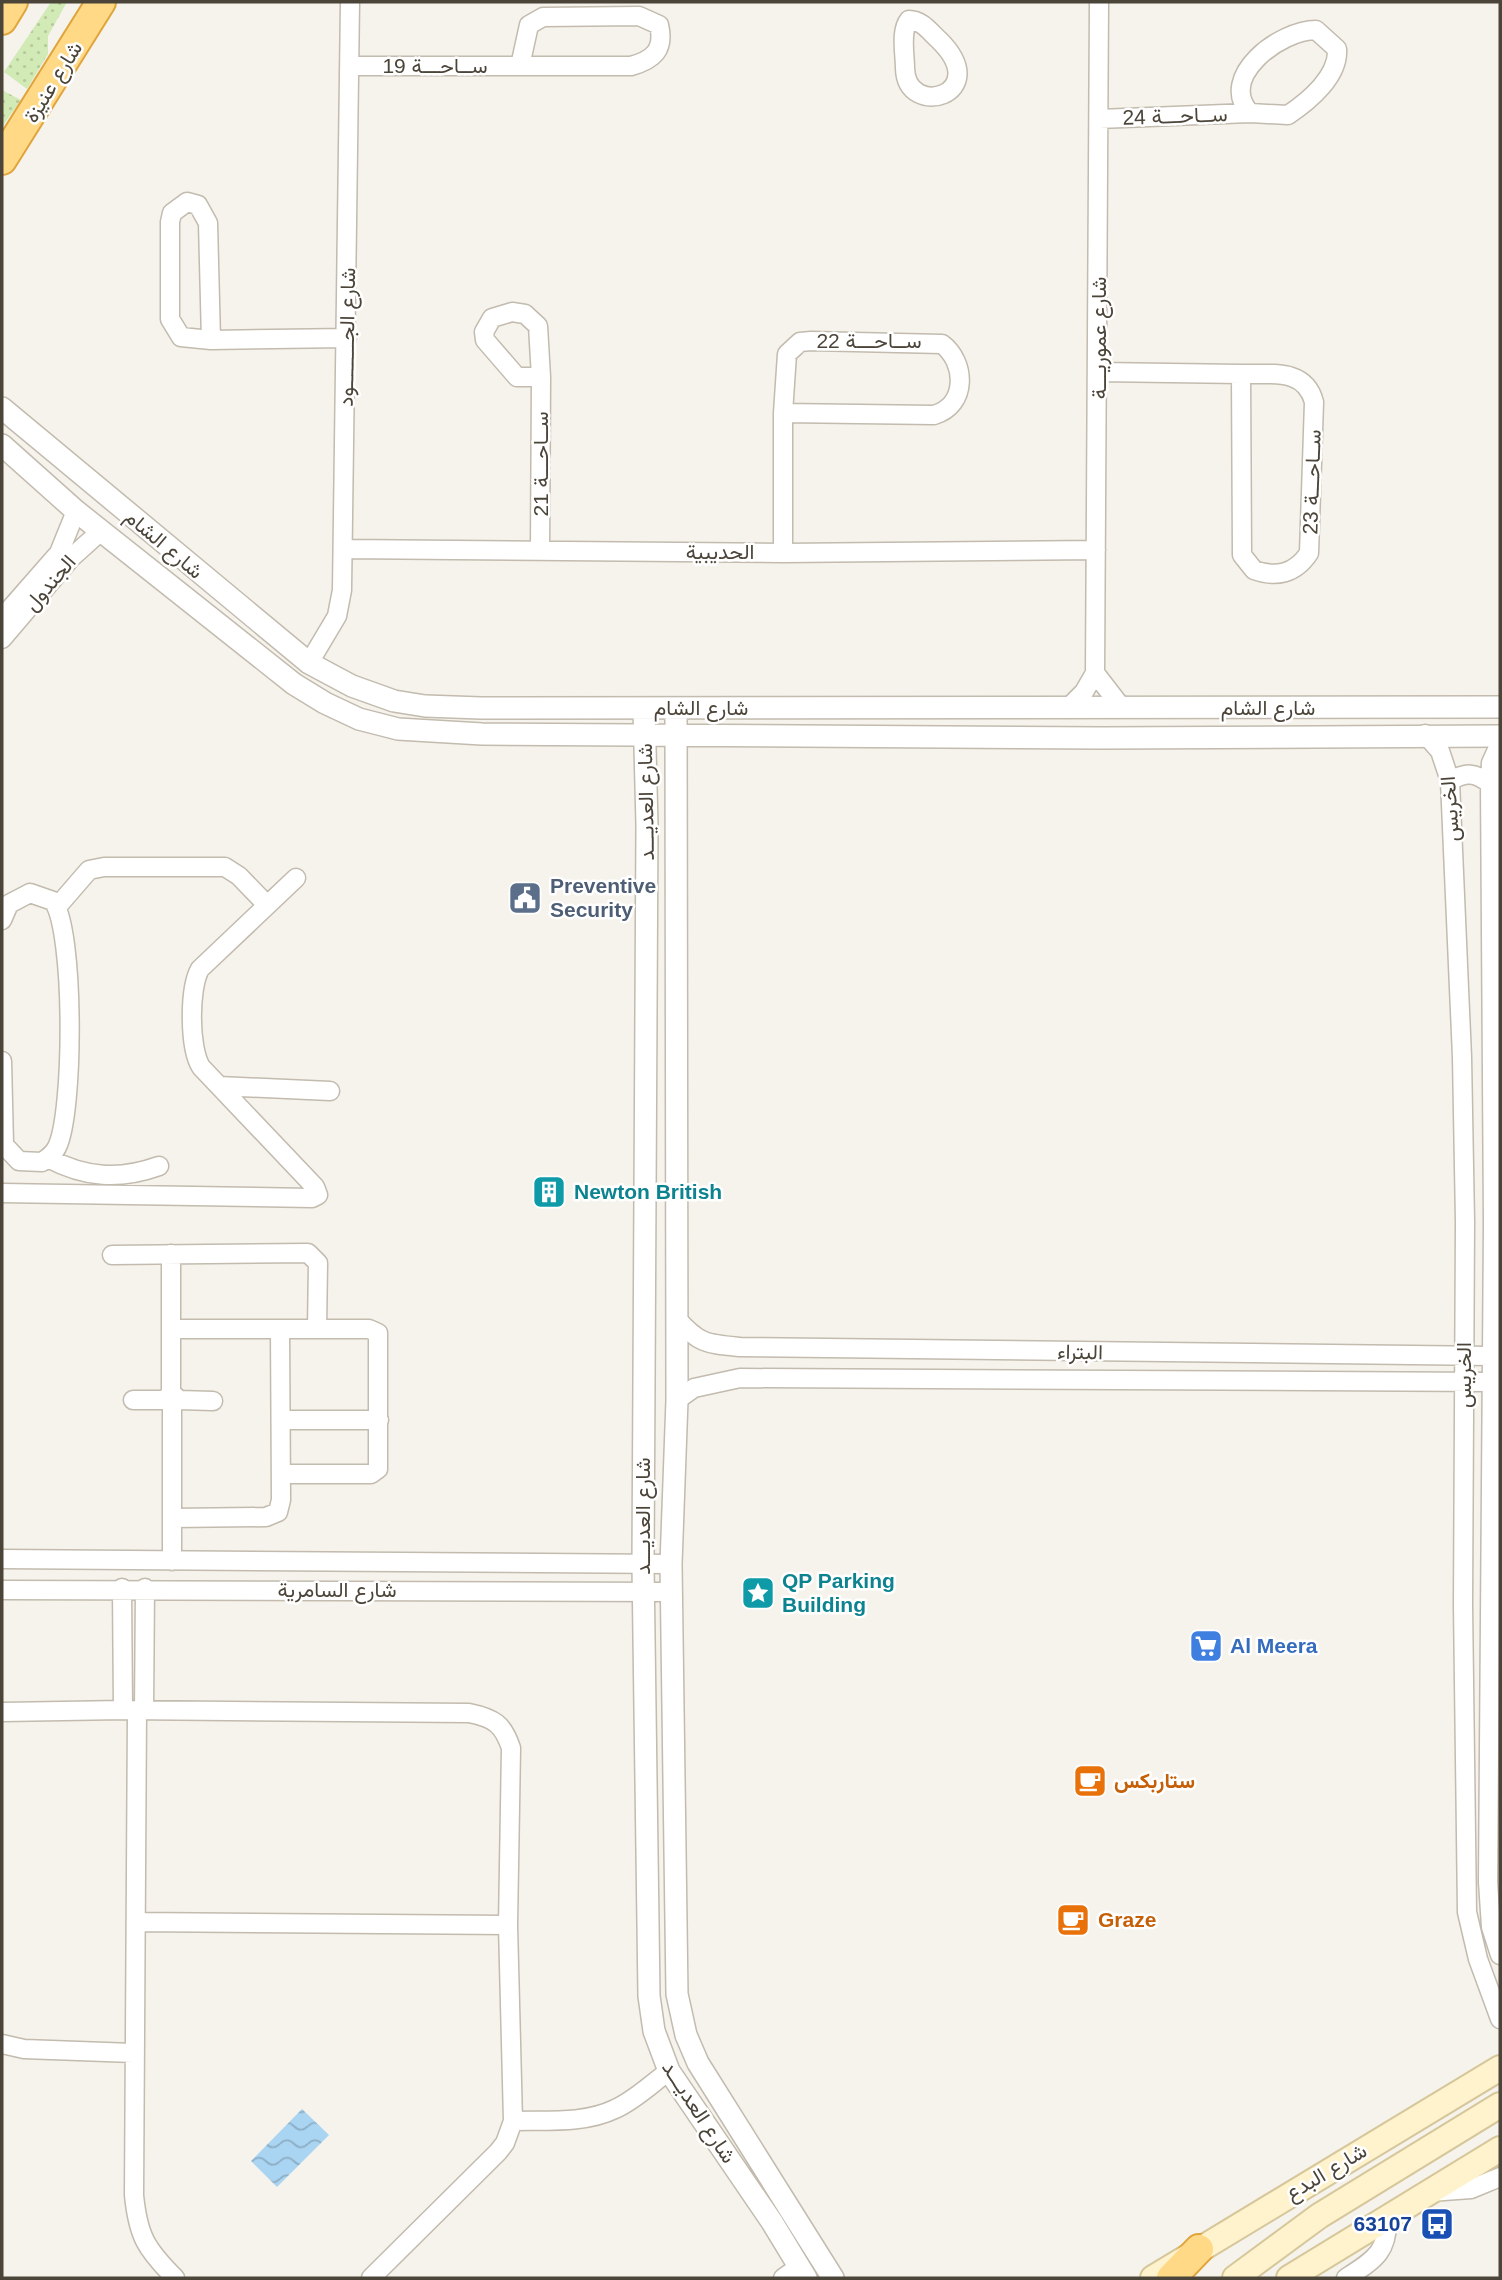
<svg xmlns="http://www.w3.org/2000/svg" width="1502" height="2280" font-family="Helvetica,Vazirmatn,sans-serif">
	<style>
		.grass { fill: url(#grass-dots) }
		.water { fill: url(#water-waves) }
		.lines { fill: none; stroke-linecap: round; stroke-linejoin: round }
		.minor-casing { stroke: #c2bbae; stroke-width: 21 }
		.tertiary-casing { stroke: #c2bbae; stroke-width: 24 }
		.secondary-casing { stroke: #d6c79b; stroke-width: 28 }
		.trunk-casing { stroke: #e0a43c; stroke-width: 32 }
		.minor { stroke: #fff; stroke-width: 18 }
		.tertiary { stroke: #fff; stroke-width: 21 }
		.secondary { stroke: #fff3cd; stroke-width: 24 }
		.trunk { stroke: #ffd985; stroke-width: 28 }
		.labels { text-anchor: middle; stroke-width: 5; stroke-linejoin: round; paint-order: stroke }
		.street-label { font-size: 21px; fill: #4b4439; stroke: #fff }
		.service-label { font-size: 21px; font-weight: bold; fill: #4e5e75; stroke: #fff; text-anchor: start }
		.culture-label { font-size: 21px; font-weight: bold; fill: #0d838f; stroke: #fff; text-anchor: start }
		.shop-label { font-size: 21px; font-weight: bold; fill: #366cbe; stroke: #fff; text-anchor: start }
		.food-label { font-size: 21px; font-weight: bold; fill: #c56008; stroke: #fff; text-anchor: start }
		.transit-label { font-size: 21px; font-weight: bold; fill: #164399; stroke: #fff; text-anchor: end }
	</style>
	<defs>
		<pattern id="grass-dots" width="8" height="8" patternUnits="userSpaceOnUse" patternTransform="scale(1.75)"><rect width="8" height="8" fill="#d2eab5"/><path d="M2 2h.1M6 6h.1" fill="none" stroke="#b6ca9c" stroke-width="1.8" stroke-linecap="round"/></pattern>
		<pattern id="water-waves" width="16" height="10" patternUnits="userSpaceOnUse" patternTransform="scale(1.75)"><rect width="16" height="10" fill="#a9d4f2"/><path d="M0 5q4-4 8 0t8 0" fill="none" stroke="#8caec5"/></pattern>
	</defs>
	<rect width="100%" height="100%" fill="#f6f3ec"/>
	<path class="grass" d="M51 2H67L48 36V54L27 89 4 72Z
		M2 90 21 100 2 127Z"/>
	<path class="water" d="M302 2109 329 2135 277 2187 251 2161Z"/>
	<g class="lines">
		<defs>
			<path id="minor" d="M909 20C922 20 930 32 939 40 995 95 906 120 905 68 905 54 900 31 909 20Z
				M1316 30 1337 49C1339 76 1309 101 1288 115L1250 113C1217 77 1280 30 1316 30Z
				M350 66H631C653 60 665 50 659 25L639 16 543 17 529 25 520 66
				M1099 119 1250 113
				M187 202 198 205 208 223 211 340 181 337 170 319V222L172 213Z
				M512 312 525 314 538 326 541 377H517L485 340 484 332 492 318Z
				M211 340 347 338
				M811 341 942 344C966 362 968 405 934 415L783 413 787 354 800 342Z
				M1099 372 1241 374
				M1241 374C1270 375 1305 367 1314 402L1309 553C1295 574 1276 578 1254 570L1242 555Z
				M783 413V553
				M345 549 783 553 1096 550
				M540 551 541 377
				M2 618 59 553 76 511
				M2 639 71 558 101 531
				M309 663 337 616 342 590 350 2
				M1095 673 1122 708
				M1068 708 1084 692 1095 673 1099 2
				M1425 734 1440 751 1450 781 1462 1057 1465 1222 1463 1605 1467 1912 1478 1959 1500 2019
				M1500 743 1491 763 1490 784 1493 1223 1488 1882 1491 1927 1500 1955
				M1450 781C1466 772 1475 772 1490 784
				M57 907 89 870 104 867H225L239 876 267 905
				M2 920 9 904 30 893 53 901C75 930 74 1114 57 1147 54 1154 48 1158 42 1162L19 1161 4 1145 2 1061
				M219 1086 330 1091
				M48 1158C85 1178 120 1180 159 1166
				M2 1193 312 1198 318 1195 315 1187 201 1067C189 1048 189 988 200 969L296 878
				M171 1254V1394
				M112 1255 308 1253 318 1263 317 1329
				M677 1319C699 1344 707 1344 740 1347L1492 1356
				M172 1329H369L378 1333V1469L371 1474H281
				M166 1398 173 1394 179 1400 213 1401
				M133 1400H165
				M677 1400 694 1388 740 1378 1492 1382
				M281 1420H379
				M172 1518 266 1517 278 1512 281 1500 280 1329
				M2 1559 671 1564
				M172 1561V1407
				M122 1588 123 1710
				M2 1590 672 1592
				M137 1710 134 2195C138 2236 146 2249 175 2278
				M144 1710 145 1588
				M2 1712 123 1710 469 1713C494 1718 503 1724 511 1748L508 1925 513 2121 505 2143 498 2152 371 2278
				M136 1922 508 1925
				M2 2044 24 2049 133 2053
				M513 2121C547 2120 584 2124 615 2109 635 2100 651 2084 669 2071
				M1430 2192 1471 2189 1500 2177
				M783 2278 800 2266
				M1346 2278C1374 2260 1389 2252 1387 2216"/>
			<path id="tertiary" d="M2 408 309 663 352 686 394 701 425 706 481 708 1500 707
				M2 445 76 511 294 684 325 703 359 719 398 729 482 734 1102 738 1500 736
				M676 708 677 1400 671 1564 677 1994 686 2035 698 2063 833 2278
				M644 709 647 825 643 1565 649 1996 654 2031 669 2071 772 2222 806 2278"/>
			<path id="secondary" d="M1153 2278 1500 2068
				M1235 2278 1319 2216 1500 2105
				M1289 2278 1500 2149"/>
			<path id="trunk" d="M2 20 13 2
				M2 160 101 2
				M1171 2278 1199 2249"/>
		</defs>
		<use href="#minor" class="minor-casing"/>
		<use href="#tertiary" class="tertiary-casing"/>
		<use href="#secondary" class="secondary-casing"/>
		<use href="#trunk" class="trunk-casing"/>
		<use href="#minor" class="minor"/>
		<use href="#tertiary" class="tertiary"/>
		<use href="#secondary" class="secondary"/>
		<use href="#trunk" class="trunk"/>
	</g>
	<defs>
		<symbol id="civic-square" viewBox="-11 -11 22 22"><rect x="-9" y="-9" width="18" height="18" rx="4" fill="#5c6f8a" stroke="#fff"/><path d="M-.6-6.5H3V-4.5H.6V-3L4-1V1h2V6H-6V1h2V-1L-.6-3ZM-1.2 2.5V6h2.4V2.5Z" fill="#fff"/></symbol>
		<symbol id="building-square" viewBox="-11 -11 22 22"><rect x="-9" y="-9" width="18" height="18" rx="4" fill="#0f9aa8" stroke="#fff"/><path d="M-4-6H4V6H1V3H-1V6H-4ZM-2.5-4.3h1.7v1.8h-1.7ZM.8-4.3h1.7v1.8H.8ZM-2.5-1h1.7V.8h-1.7ZM.8-1h1.7V.8H.8Z" fill="#fff"/></symbol>
		<symbol id="sight-square" viewBox="-11 -11 22 22"><rect x="-9" y="-9" width="18" height="18" rx="4" fill="#0f9aa8" stroke="#fff"/><path d="M0-6L1.8-2.2L6-1.7L2.9 1.2L3.7 5.4L0 3.3L-3.7 5.4L-2.9 1.2L-6-1.7L-1.8-2.2Z" fill="#fff"/></symbol>
		<symbol id="supermarket-square" viewBox="-11 -11 22 22"><rect x="-9" y="-9" width="18" height="18" rx="4" fill="#3f7fe0" stroke="#fff"/><path d="M-6-5.5h2.5l.6 2H6L4.5 2H-2.5L-4.4-4H-6ZM-1.5 3.2a1.3 1.3 0 1 0 .1 0ZM3 3.2a1.3 1.3 0 1 0 .1 0Z" fill="#fff"/></symbol>
		<symbol id="cafe-square" viewBox="-11 -11 22 22"><rect x="-9" y="-9" width="18" height="18" rx="4" fill="#e8710a" stroke="#fff"/><path d="M-5.5-4.5H6V0H3Q3 3.5 0 3.5H-2.5Q-5.5 3.5-5.5 0ZM3-3.2v2h1.7v-2ZM-6 4.5H4V6H-6Z" fill="#fff"/></symbol>
		<symbol id="bus-square" viewBox="-11 -11 22 22"><rect x="-9" y="-9" width="18" height="18" rx="4" fill="#1a4fb4" stroke="#fff"/><path d="M-5-6H5V4H4V6H2V4H-2V6H-4V4H-5ZM-3.5-4V0h7V-4ZM-3.5 1.2v1.5H-2V1.2ZM2 1.2v1.5H3.5V1.2Z" fill="#fff"/></symbol>
	</defs>
	<g fill-rule="evenodd">
		<use href="#civic-square" x="506" y="879" width="38" height="38"/>
		<use href="#building-square" x="530" y="1173" width="38" height="38"/>
		<use href="#sight-square" x="739" y="1574" width="38" height="38"/>
		<use href="#supermarket-square" x="1187" y="1627" width="38" height="38"/>
		<use href="#cafe-square" x="1071" y="1762" width="38" height="38"/>
		<use href="#cafe-square" x="1054" y="1901" width="38" height="38"/>
		<use href="#bus-square" x="1418" y="2205" width="38" height="38"/>
	</g>
	<g class="labels">
		<g class="street-label">
			<text x="435" y="73">ســاحـــة 19</text>
			<text transform="translate(53 82) rotate(-58)" y="7">شارع عنيزة</text>
			<text transform="translate(1175 116) rotate(-2)" y="7">ســاحـــة 24</text>
			<text transform="translate(347 337) rotate(-89)" y="7">شارع الجــــــــود</text>
			<text transform="translate(1099 338) rotate(-90)" y="7">شارع عموريـــة</text>
			<text x="869" y="348">ســاحـــة 22</text>
			<text transform="translate(541 464) rotate(-90)" y="7">ســاحـــة 21</text>
			<text transform="translate(1312 482) rotate(-88)" y="7">ســاحـــة 23</text>
			<text transform="translate(164 544) rotate(40)" y="7">شارع الشام</text>
			<text x="720" y="559">الحديبية</text>
			<text transform="translate(50 583) rotate(-49)" y="7">الجندول</text>
			<text x="701" y="715">شارع الشام</text>
			<text x="1268" y="715">شارع الشام</text>
			<text transform="translate(646 802) rotate(-91)" y="7">شارع العديـــد</text>
			<text transform="translate(1450 809) rotate(-94)" y="7">الخريس</text>
			<text transform="translate(1080 1352) rotate(1)" y="7">البتراء</text>
			<text transform="translate(1464 1375) rotate(-90)" y="7">الخريس</text>
			<text transform="translate(643 1516) rotate(-90)" y="7">شارع العديـــد</text>
			<text x="337" y="1597">شارع السامرية</text>
			<text transform="translate(699 2112) rotate(57)" y="7">شارع العديـــد</text>
			<text transform="translate(1326 2172) rotate(-31)" y="7">شارع البدع</text>
		</g>
		<g class="service-label">
			<text x="550" y="893">Preventive<tspan x="550" dy="24">Security</tspan></text>
		</g>
		<g class="culture-label">
			<text x="574" y="1199">Newton British</text>
			<text x="782" y="1588">QP Parking<tspan x="782" dy="24">Building</tspan></text>
		</g>
		<g class="shop-label">
			<text x="1230" y="1653">Al Meera</text>
		</g>
		<g class="food-label">
			<text x="1114" y="1788">ستاربكس</text>
			<text x="1098" y="1927">Graze</text>
		</g>
		<g class="transit-label">
			<text x="1412" y="2231">63107</text>
		</g>
	</g>
	<rect width="1502" height="2280" fill="none" stroke="#4b4439" stroke-width="7"/>
</svg>
